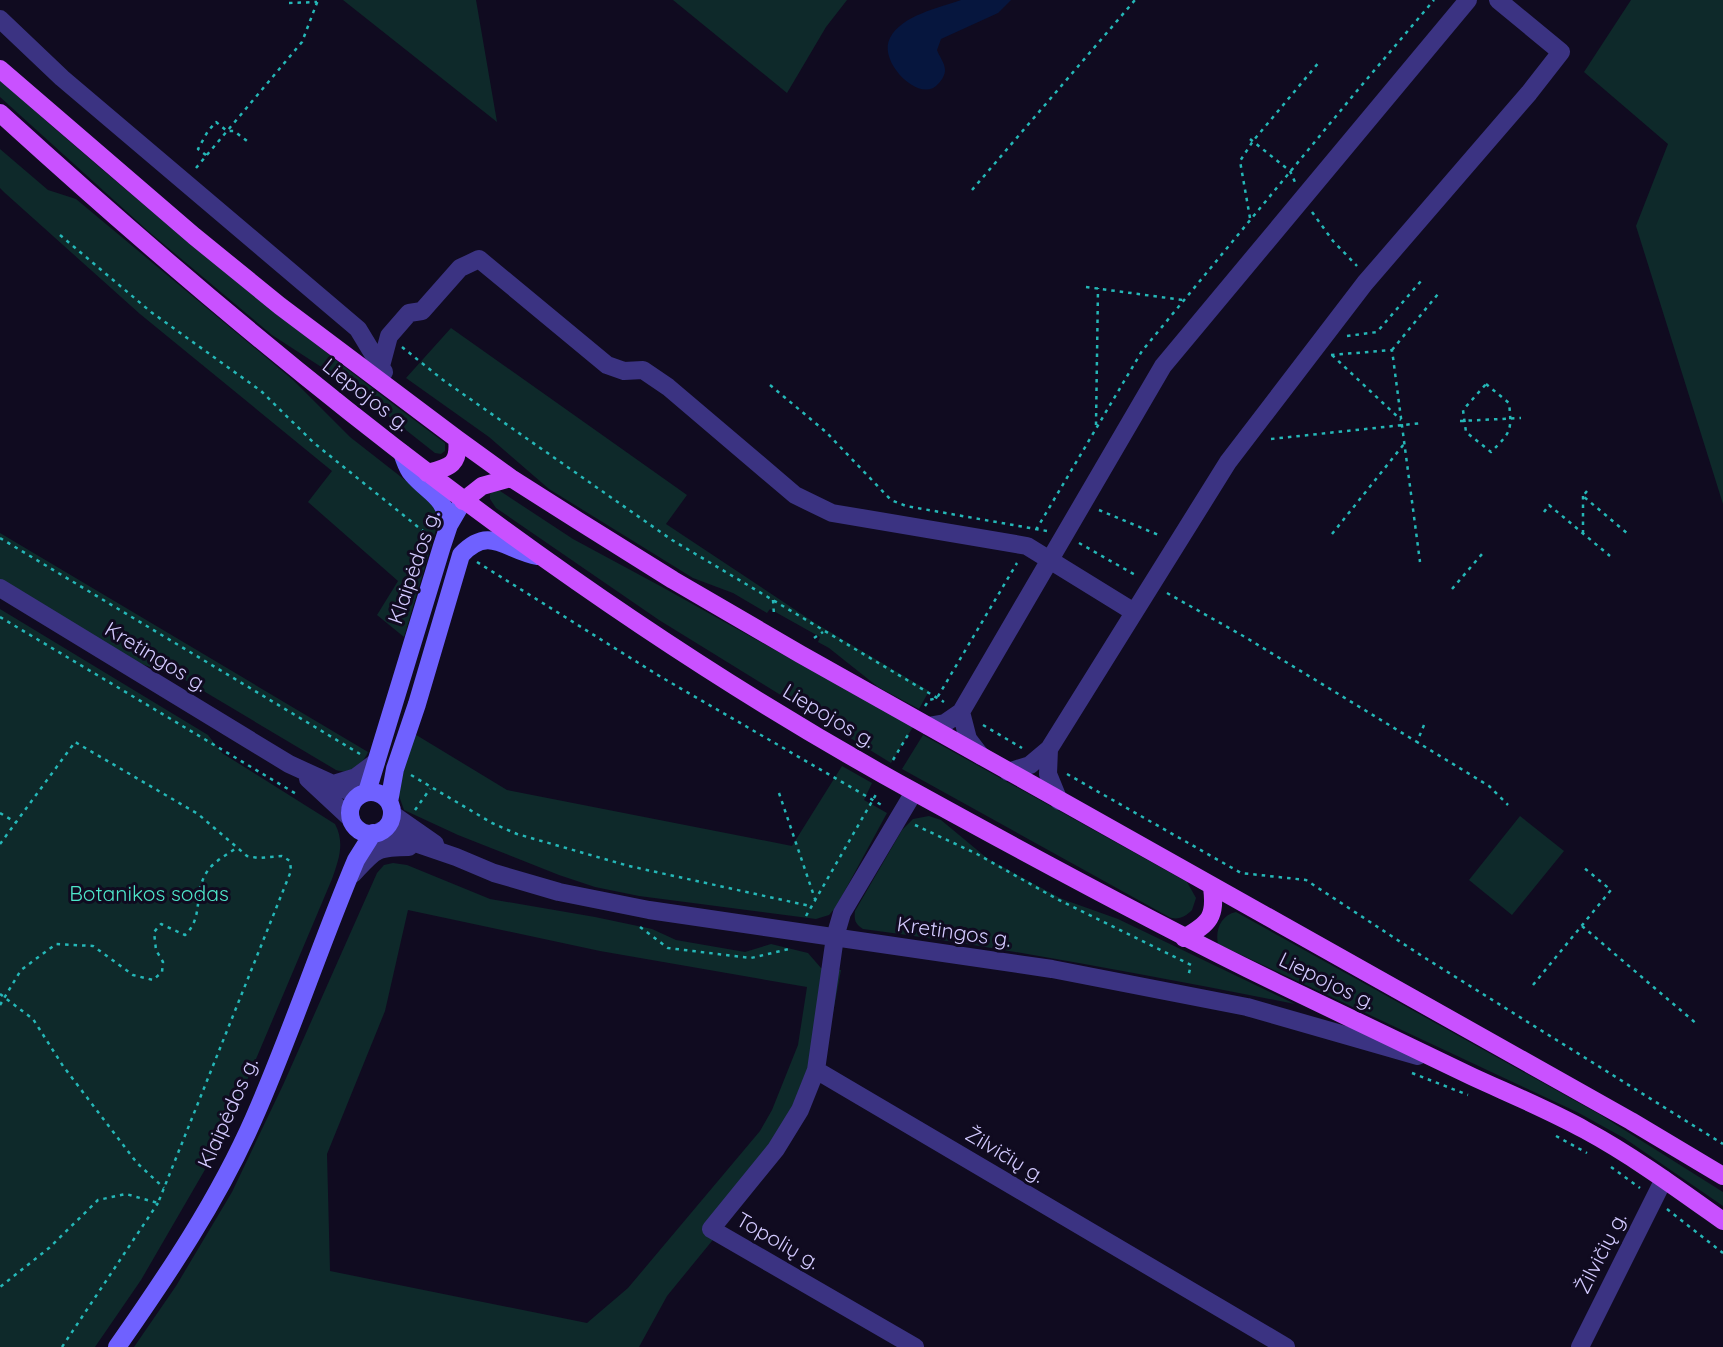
<svg xmlns="http://www.w3.org/2000/svg" width="1723" height="1347" font-family="Quicksand,sans-serif">
	<style>
		.green { fill: #0e292a; fill-rule: evenodd }
		.water { fill: #06163e }
		.lines { fill: none; stroke-linecap: round; stroke-linejoin: round }
		.path { stroke: #25b7b7; stroke-width: 2.5; stroke-dasharray: 3.5 5; stroke-linecap: butt }
		.minor { stroke: #3b3382; stroke-width: 18 }
		.secondary { stroke: #6f61ff; stroke-width: 18 }
		.primary { stroke: #c951ff; stroke-width: 18 }
		.labels { text-anchor: middle; stroke-width: 6; stroke-linejoin: round; paint-order: stroke }
		.street-label { font-size: 21px; fill: #d3caff; stroke: #100b20 }
		.park-label { font-size: 21px; fill: #4ee6ca; stroke: #100b20 }
	</style>
	<rect width="100%" height="100%" fill="#100b20"/>
	<path class="green" d="M343 0H476L497 122Z
		M673 0H847L826 27 787 93Z
		M1631 0H1723V504L1636 226 1668 144 1584 72Z
		M0 80C143 208 291 328 445 443V451L441 454 435 453 349 385 272 335 148 231 0 97Z
		M0 149 48 190 76 199 292 379 350 437 428 498 438 512V523L404 637 377 615 398 581 308 502 332 471 140 314 5 193 0 188Z
		M451 328 687 495 666 524 815 623 929 691 919 709 878 687 829 648 818 642 820 637 770 609 767 613 733 593 693 578 549 489 489 437 406 378Z
		M494 490 500 491 573 539 662 587 913 727 891 763 659 620 496 508 490 499V494Z
		M0 533 368 752C361 767 352 775 336 770L185 680 139 663 0 579Z
		M0 609 208 735 222 753 335 824C345 843 339 859 332 879L221 1142 141 1280 95 1347H0Z
		M413 733 507 790 792 846 842 766 872 783 864 800 887 813 836 907 829 915 816 919 639 896 595 887 559 875 458 835 404 810 398 793Z
		M923 735 1187 882 1196 898 1192 910C1186 916 1178 921 1169 917L902 769Z
		M929 816 941 820 988 859 1062 899 1118 919 1295 1004C1152 976 1008 948 863 929 855 924 854 920 855 911L902 830 913 819Z
		M1520 816 1564 851 1512 915 1469 880Z
		M393 863 407 865 490 899 595 917 652 929 676 940 745 952 771 944 808 953 821 968 841 970 823 1066 795 1133 774 1165 667 1296 639 1347H134L176 1286 232 1192 283 1085 377 873 384 865ZM408 910 600 951 807 987 798 1045 772 1110 760 1131 628 1288 587 1323 330 1271 327 1154 385 1011Z
		M1236 912 1599 1114 1723 1192V1206L1624 1138 1577 1112 1218 944C1215 930 1221 915 1236 912Z"/>
	<path class="water" d="M961 0H1011L998 13 941 39 937 50C939 56 945 63 945 70 945 75 942 80 938 84 921 105 877 62 890 38 902 15 939 8 961 0Z"/>
	<g class="lines">
		<path class="path" d="M289 3 317 2
			M1250 139 1290 171 1295 182
			M206 155 198 149 208 131 216 122 227 131H234L247 141
			M196 168 302 42 318 0
			M972 190 1135 0
			M1312 212 1333 241 1357 266
			M1250 218 1240 161 1253 141 1320 61
			M60 235 151 312 261 391 314 443 428 535
			M1086 287 1183 300
			M1347 336 1377 332 1421 281
			M402 347 443 380 672 540 944 702
			M1392 350 1438 294
			M1331 355 1392 350 1420 562
			M1332 355 1401 420
			M1486 384 1509 403C1512 431 1511 432 1491 452L1466 432 1463 410Z
			M770 385 826 432 891 500 906 506 1047 531
			M1460 421 1521 418
			M1096 425 1098 288
			M1271 439 1422 423
			M1587 491 1583 496 1628 534
			M1583 496V534
			M1099 510 1161 536
			M1544 512 1549 505 1610 556
			M1036 530 1142 351 1356 92 1434 0
			M1332 534 1404 444
			M0 538 360 754
			M1079 543 1137 576
			M477 562 661 677 885 807
			M1452 589 1482 554 1479 551
			M1167 593 1245 637 1417 742
			M773 600 774 615
			M0 617 298 795
			M814 638 823 632
			M925 706 929 700 937 698 1017 563
			M983 725 1022 748
			M1424 725 1417 742 1489 786 1508 805
			M893 760 909 733
			M1067 774 1241 873 1306 880 1422 956 1723 1144
			M411 775 492 823 517 834 629 866 810 906
			M779 793 815 899
			M415 810 430 789
			M0 813 15 822
			M915 825 977 854 1057 899 1191 965 1188 977
			M0 844 75 742 198 814 247 856 258 858 282 856 290 861 291 871 158 1203 126 1194 98 1200 49 1248 0 1287
			M806 916 878 791
			M1582 926 1698 1025
			M640 927 668 948 751 958 789 949
			M1533 985 1611 890 1583 867
			M0 994 33 1019 63 1066 137 1163 164 1188
			M0 1005 21 970 56 944 93 946 133 975 153 980 162 972 163 962 156 950 154 932 161 924 185 935C205 917 192 890 209 869 215 861 228 854 236 848
			M1412 1073 1468 1095
			M1556 1136 1587 1153
			M1611 1167 1640 1188
			M1667 1209 1723 1253
			M62 1347 158 1203"/>
		<path class="minor" d="M0 19 62 78 358 329 384 372
			M381 366 389 336 409 313 422 311 460 268 479 259 607 365 624 371 643 370 668 387 795 495 832 513 1027 546 1134 612
			M0 588 289 764 359 796
			M961 712 968 739 981 756
			M928 726 945 723 961 712 1163 366 1468 0
			M1049 749 1048 774 1059 801
			M1008 772 1030 765 1049 749 1228 462 1365 283 1529 93 1561 52 1498 0
			M308 779 351 819
			M333 784 356 777 376 762
			M914 792 842 913 835 937 816 1070 1286 1347
			M392 814 435 844
			M380 831 456 857 494 873 559 892 649 910 1052 969 1247 1007 1418 1056
			M353 874C375 850 375 847 409 847
			M816 1070 800 1110 776 1149 711 1229 915 1347
			M1580 1347 1664 1179"/>
		<path class="secondary" d="M402 453C405 460 407 469 412 474 429 494 444 495 449 525
			M367 792 442 546 449 525 463 501
			M350 813a21 21 0 1 1 42 0a21 21 0 1 1-42 0Z
			M389 802 395 769 417 704 461 555C490 524 506 551 538 556
			M117 1347C168 1274 218 1200 254 1118 291 1034 320 945 356 860L373 833"/>
		<path class="primary" d="M0 69 194 236 280 306 457 439 511 478 577 520 673 580 800 654 1631 1121 1723 1176
			M0 113C283 371 583 611 920 795 1038 860 1156 924 1277 983 1342 1014 1407 1045 1473 1077 1510 1094 1549 1110 1585 1130 1633 1156 1678 1189 1723 1221
			M427 473C450 467 460 465 457 439
			M463 501 482 486 511 478
			M1184 938C1210 923 1216 917 1212 887"/>
	</g>
	<g class="labels">
		<g class="street-label">
			<text transform="translate(366 395) rotate(38)" y="7">Liepojos g.</text>
			<text transform="translate(414 567) rotate(-71)" y="7">Klaipėdos g.</text>
			<text transform="translate(156 657) rotate(31)" y="7">Kretingos g.</text>
			<text transform="translate(829 716) rotate(31)" y="7">Liepojos g.</text>
			<text transform="translate(954 932) rotate(8)" y="7">Kretingos g.</text>
			<text transform="translate(1327 981) rotate(26)" y="7">Liepojos g.</text>
			<text transform="translate(228 1113) rotate(-66)" y="7">Klaipėdos g.</text>
			<text transform="translate(1005 1155) rotate(31)" y="7">Žilvičių g.</text>
			<text transform="translate(778 1241) rotate(30)" y="7">Topolių g.</text>
			<text transform="translate(1601 1253) rotate(-63)" y="7">Žilvičių g.</text>
		</g>
		<g class="park-label">
			<text x="149" y="901">Botanikos sodas</text>
		</g>
	</g>
</svg>
